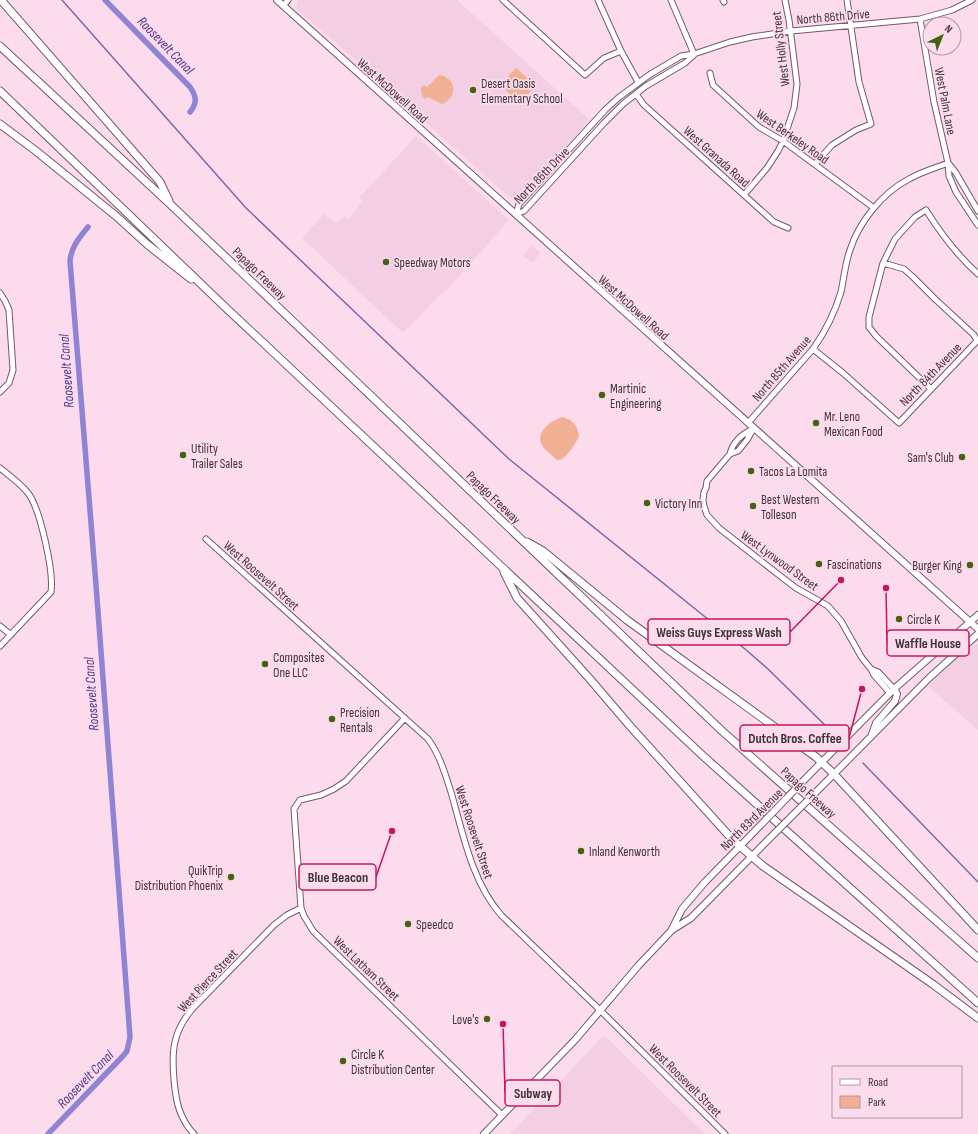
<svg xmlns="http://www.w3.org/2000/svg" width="978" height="1134" font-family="'Sofia Sans Condensed',sans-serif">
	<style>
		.built { fill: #f4cee2 }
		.green { fill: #f1af93 }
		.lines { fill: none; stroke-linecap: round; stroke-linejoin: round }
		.stream { stroke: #766ca5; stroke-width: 1.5 }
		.canal { stroke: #8e84d3; stroke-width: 5.5 }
		.minor-casing { stroke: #745967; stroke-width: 7 }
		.major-casing { stroke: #745967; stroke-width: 8 }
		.highway-casing { stroke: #745967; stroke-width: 9 }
		.minor { stroke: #fff; stroke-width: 5 }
		.major { stroke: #fff; stroke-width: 6 }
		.highway { stroke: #fff; stroke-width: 7 }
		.major-bridge-casing { stroke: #745967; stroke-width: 8; stroke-linecap: butt }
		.major-bridge { stroke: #fff; stroke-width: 6 }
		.poi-dot { fill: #446216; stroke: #fcdcec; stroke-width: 1.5 }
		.labels { text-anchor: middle; stroke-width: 3.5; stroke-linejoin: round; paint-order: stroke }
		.street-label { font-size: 13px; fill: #3f3339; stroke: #fcdcec }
		.poi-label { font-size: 13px; fill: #3f3339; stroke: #fcdcec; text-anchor: start }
		.water-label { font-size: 14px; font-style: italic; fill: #4a3491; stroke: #fcdcec }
		.leader { fill: none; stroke: #c2185b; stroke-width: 1.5 }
		.callout-dot { fill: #c2185b; stroke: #fcdcec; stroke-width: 1.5 }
		.callout { fill: #fcdcec; stroke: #c2185b; stroke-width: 1.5 }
		.callout-label { font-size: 14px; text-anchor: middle; font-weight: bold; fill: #3f3339 }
	</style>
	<rect width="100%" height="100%" fill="#fcdcec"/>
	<path class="built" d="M298 0H457L590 120 521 197 516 200H514L509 197 356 60 298 10 296 6Z
		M416 136 509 220 447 290 446 289 403 333 302 238 324 214 336 223 344 216 348 219 363 201 360 197Z
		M532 245 541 253 532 263 523 255Z
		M978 644V730L928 686 967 649Z
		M604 1035 705 1134H510Z"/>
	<path class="green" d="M516 68 536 86 519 103 500 85Z
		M439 75C457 77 458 98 442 104L428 97 425 99 422 96 421 88 424 85 427 87Z
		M563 417C574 421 577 425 579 436 577 442 565 460 559 460 555 460 552 455 549 453 546 450 542 447 541 443 536 431 553 419 563 417Z"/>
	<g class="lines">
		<path class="stream" d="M62 0 246 208 293 253 509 459 745 649 768 669 833 733
			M863 763 978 882"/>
		<path class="canal" d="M105 0 190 87C197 97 197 103 190 112
			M48 1134 123 1056 127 1051 130 1037 96 585 70 261C71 247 79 238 88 227"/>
		<defs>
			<path id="minor" d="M503 0 585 75 604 58 621 51
				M598 0 621 51 638 82
				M671 0 694 54
				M723 0 724 2
				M283 6 288 0
				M920 19 934 102 948 163 949 176 956 192 978 225
				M710 73 713 85 759 127 783 141 874 208
				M636 94 644 105 774 222 788 228
				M815 164 832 145 856 130 871 124 859 82 847 0
				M949 164 956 173 978 211
				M744 195 767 168 778 151 783 141 794 108 797 84 789 20 785 0
				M516 214 519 204 605 110 618 98 649 75 681 56 694 54 730 42 752 37 791 31 920 19 952 10 972 0
				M516 214 524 211 604 123 623 104 646 86 685 63 694 55
				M0 293 5 301 9 310 13 370 9 383 0 392
				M813 349 843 373 899 423 977 341 974 335 935 299 913 277 904 269 883 263
				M931 389 876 336 869 327V317L883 263 895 239 915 217 926 210C941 234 957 255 978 274
				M748 423 813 349C825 332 835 312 841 292 844 278 845 264 850 250 859 222 882 193 909 179 921 172 935 168 948 163
				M753 429 747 440 738 451 730 454 707 481 706 488 704 492 703 500 704 506 707 515 719 528 779 575 796 588 828 606 834 613 841 621 862 658 871 669 874 675 890 693
				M730 454C733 441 742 434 753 429
				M0 468C10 476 20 483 28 493 40 508 54 572 51 592L0 646
				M206 539 428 739C440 755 445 774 451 792 463 834 472 882 501 915L601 1011 725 1134
				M0 626 11 635
				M871 669 878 672 894 689
				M405 718 346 781 334 789 321 795 300 800 294 809 301 908 304 916 313 931 502 1115
				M194 1134C189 1129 185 1123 182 1116 174 1101 171 1058 175 1042 178 1028 185 1017 194 1007L274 925 287 915 301 908"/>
			<path id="major" d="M277 0 978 629
				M872 734 876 723 895 701 897 694 894 689
				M810 774 894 689 978 615
				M824 784 929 678 978 634
				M672 930 691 918 762 846
				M484 1134 575 1040 638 966 671 931 682 909 705 882 750 836"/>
			<path id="highway" d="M1 0 160 182 169 201
				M0 46 170 204 721 730 978 958
				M0 91 224 306 701 754 978 1003
				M0 124 36 151 116 216 148 245 191 279
				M527 542 543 551 627 620 816 757 834 774 978 930
				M504 572 517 598 589 678 630 726 732 839 763 866 934 985 978 1018"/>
		</defs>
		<use href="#minor" class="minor-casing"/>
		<use href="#major" class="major-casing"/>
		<use href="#highway" class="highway-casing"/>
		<use href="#minor" class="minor"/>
		<use href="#major" class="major"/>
		<use href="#highway" class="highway"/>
		<defs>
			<path id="major-bridge" d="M750 836 810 774
				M762 846 824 784"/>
		</defs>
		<use href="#major-bridge" class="major-bridge-casing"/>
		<use href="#major-bridge" class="major-bridge"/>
	</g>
	<g class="poi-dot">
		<circle cx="473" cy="90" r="4"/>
		<circle cx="386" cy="262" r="4"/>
		<circle cx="602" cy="395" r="4"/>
		<circle cx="816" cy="423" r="4"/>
		<circle cx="183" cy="455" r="4"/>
		<circle cx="962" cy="457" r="4"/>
		<circle cx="751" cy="471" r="4"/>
		<circle cx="647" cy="503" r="4"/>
		<circle cx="753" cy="506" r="4"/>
		<circle cx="819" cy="564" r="4"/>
		<circle cx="970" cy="565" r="4"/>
		<circle cx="899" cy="619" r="4"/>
		<circle cx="265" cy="664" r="4"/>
		<circle cx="332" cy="719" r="4"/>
		<circle cx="581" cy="851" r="4"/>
		<circle cx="231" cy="877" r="4"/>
		<circle cx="408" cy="924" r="4"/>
		<circle cx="487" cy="1019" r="4"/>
		<circle cx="343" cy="1061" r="4"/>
	</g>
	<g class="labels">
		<g class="street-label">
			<text transform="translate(833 16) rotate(-5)" y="5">North 86th Drive</text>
			<text transform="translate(780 49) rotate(-97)" y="5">West Holly Street</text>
			<text transform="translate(393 90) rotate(42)" y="5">West McDowell Road</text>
			<text transform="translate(946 101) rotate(79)" y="5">West Palm Lane</text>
			<text transform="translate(793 136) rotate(35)" y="5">West Berkeley Road</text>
			<text transform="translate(717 156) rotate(42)" y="5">West Granada Road</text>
			<text transform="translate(541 175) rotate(-46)" y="5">North 86th Drive</text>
			<text transform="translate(260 273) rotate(44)" y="5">Papago Freeway</text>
			<text transform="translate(634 307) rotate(42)" y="5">West McDowell Road</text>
			<text transform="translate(781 368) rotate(-49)" y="5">North 85th Avenue</text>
			<text transform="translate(930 374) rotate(-46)" y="5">North 84th Avenue</text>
			<text transform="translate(494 497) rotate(44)" y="5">Papago Freeway</text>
			<text transform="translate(780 560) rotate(36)" y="5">West Lynwood Street</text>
			<text transform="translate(262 575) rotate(42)" y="5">West Roosevelt Street</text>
			<text transform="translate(809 792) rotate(42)" y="5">Papago Freeway</text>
			<text transform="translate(751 819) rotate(-45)" y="5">North 83rd Avenue</text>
			<text transform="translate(475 832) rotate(72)" y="5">West Roosevelt Street</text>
			<text transform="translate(367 968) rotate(44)" y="5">West Latham Street</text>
			<text transform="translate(207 980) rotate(-47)" y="5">West Pierce Street</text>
			<text transform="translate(686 1080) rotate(45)" y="5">West Roosevelt Street</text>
		</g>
		<g class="poi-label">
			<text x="481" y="88">Desert Oasis<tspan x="481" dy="15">Elementary School</tspan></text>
			<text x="394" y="267">Speedway Motors</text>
			<text x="610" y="393">Martinic<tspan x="610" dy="15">Engineering</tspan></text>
			<text x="824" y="421">Mr. Leno<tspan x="824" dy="15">Mexican Food</tspan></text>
			<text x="191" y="453">Utility<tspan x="191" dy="15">Trailer Sales</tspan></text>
			<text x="954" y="462" text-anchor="end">Sam's Club</text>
			<text x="759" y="476">Tacos La Lomita</text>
			<text x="761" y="504">Best Western<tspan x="761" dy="15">Tolleson</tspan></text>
			<text x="655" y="508">Victory Inn</text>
			<text x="827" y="569">Fascinations</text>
			<text x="962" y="570" text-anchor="end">Burger King</text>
			<text x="907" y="624">Circle K</text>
			<text x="273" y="662">Composites<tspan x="273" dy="15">One LLC</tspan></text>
			<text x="340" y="717">Precision<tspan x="340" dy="15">Rentals</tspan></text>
			<text x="589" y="856">Inland Kenworth</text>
			<text x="223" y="875" text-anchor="end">QuikTrip<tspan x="223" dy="15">Distribution Phoenix</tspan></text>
			<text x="416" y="929">Speedco</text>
			<text x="479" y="1024" text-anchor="end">Love's</text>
			<text x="351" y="1059">Circle K<tspan x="351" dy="15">Distribution Center</tspan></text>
		</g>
		<g class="water-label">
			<text transform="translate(166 45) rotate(46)" y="5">Roosevelt Canal</text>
			<text transform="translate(66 371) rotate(-94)" y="5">Roosevelt Canal</text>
			<text transform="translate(91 694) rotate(-94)" y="5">Roosevelt Canal</text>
			<text transform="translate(85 1079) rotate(-46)" y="5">Roosevelt Canal</text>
		</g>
	</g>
	<path class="leader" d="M841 580L790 632M886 588L887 643M862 689L849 738M392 831L376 877M503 1024L505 1093"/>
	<g class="callout-dot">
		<circle cx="841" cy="580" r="4"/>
		<circle cx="886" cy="588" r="4"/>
		<circle cx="862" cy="689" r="4"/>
		<circle cx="392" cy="831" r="4"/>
		<circle cx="503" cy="1024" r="4"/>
	</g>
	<g class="callout">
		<rect x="648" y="619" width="142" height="26" rx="4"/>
		<rect x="887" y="630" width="82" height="26" rx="4"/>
		<rect x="740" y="725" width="109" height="26" rx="4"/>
		<rect x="299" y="864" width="77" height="26" rx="4"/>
		<rect x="505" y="1080" width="55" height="26" rx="4"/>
	</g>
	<g class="callout-label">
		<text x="719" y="637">Weiss Guys Express Wash</text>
		<text x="928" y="648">Waffle House</text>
		<text x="795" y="743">Dutch Bros. Coffee</text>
		<text x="338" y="882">Blue Beacon</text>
		<text x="533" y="1098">Subway</text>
	</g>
	<rect x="832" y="1066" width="130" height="52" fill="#fcdcec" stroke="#b098a4"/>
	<rect x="840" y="1079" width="20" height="6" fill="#ffffff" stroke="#b098a4"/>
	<text x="868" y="1086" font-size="12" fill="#3f3339">Road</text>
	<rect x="840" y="1096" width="20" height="12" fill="#f1af93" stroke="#b098a4"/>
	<text x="868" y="1106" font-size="12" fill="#3f3339">Park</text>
	<g transform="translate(942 36) rotate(43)"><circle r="19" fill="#fcdcec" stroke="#b098a4"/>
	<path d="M0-3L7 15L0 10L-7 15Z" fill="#446216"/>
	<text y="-6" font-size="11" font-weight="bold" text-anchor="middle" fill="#3f3339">N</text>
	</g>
</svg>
